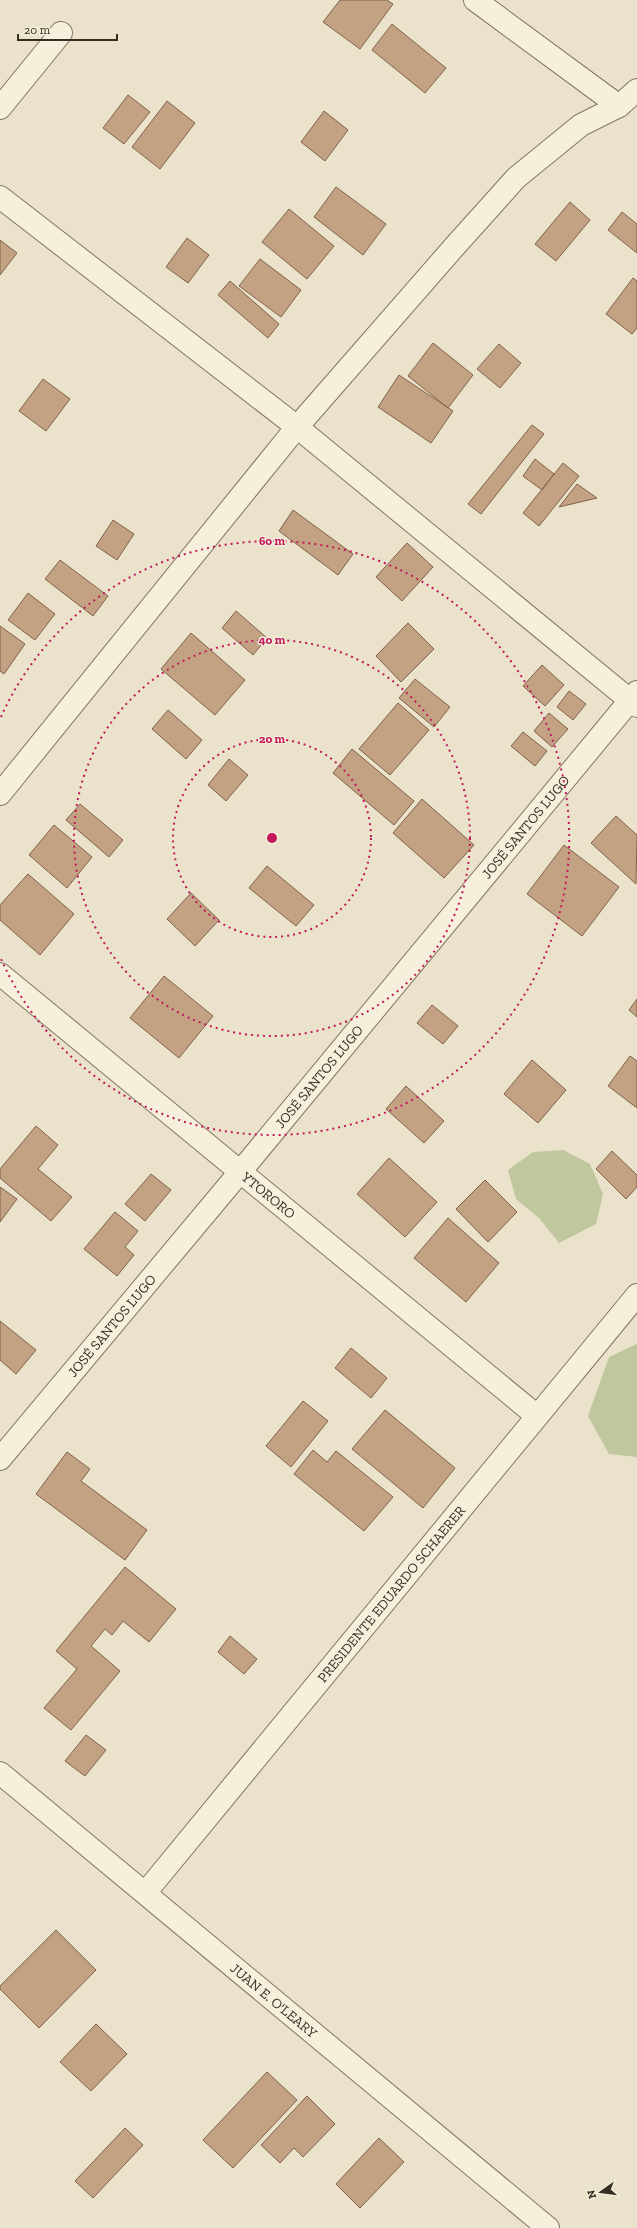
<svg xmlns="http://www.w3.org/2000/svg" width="637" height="2228" font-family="'Zilla Slab',serif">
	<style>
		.green { fill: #c0c79f }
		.building { fill: #c3a284; stroke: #816249 }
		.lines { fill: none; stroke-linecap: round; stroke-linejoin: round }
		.minor-casing { stroke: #847560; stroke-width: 24 }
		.minor { stroke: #f5efdc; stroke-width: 22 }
		.ring { fill: none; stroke: #c2185b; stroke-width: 2; stroke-dasharray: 2 4 }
		.labels { text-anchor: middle; stroke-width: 3; stroke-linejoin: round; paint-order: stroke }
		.street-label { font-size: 14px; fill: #372d22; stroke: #f2ecd8 }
		.centre { fill: #c2185b; stroke: #f2ecd8; stroke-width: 2 }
		.ring-label { font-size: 12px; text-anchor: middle; font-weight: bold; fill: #c2185b; stroke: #f2ecd8; stroke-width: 3; stroke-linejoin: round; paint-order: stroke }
	</style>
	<rect width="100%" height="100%" fill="#eae2ca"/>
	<path class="green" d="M563 1150 590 1164 603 1194 596 1224 559 1243 539 1218 516 1199 508 1170 533 1152Z
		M637 1344V1457L609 1454 588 1416 609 1357Z"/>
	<path class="building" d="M340 0H387L393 4 360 49 323 22Z
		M392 24 446 68 425 93 372 50Z
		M128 95 150 112 124 144 103 128Z
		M167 101 195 123 160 169 132 147Z
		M324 111 348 130 325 161 301 142Z
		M336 187 386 224 363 255 314 217Z
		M570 202 590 220 556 261 535 244Z
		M289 209 334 246 307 279 262 242Z
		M622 212 637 224V253L608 230Z
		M187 238 209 255 188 283 166 267Z
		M0 240 17 253 0 275Z
		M260 259 301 290 281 317 239 286Z
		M633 278 637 281V328L632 334 606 314Z
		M230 281 279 324 268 338 218 295Z
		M433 343 473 375 448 408 408 376Z
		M499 344 521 363 500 388 477 369Z
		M399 375 453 411 431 443 378 407Z
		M43 379 70 399 46 431 19 411Z
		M532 425 544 434 481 514 468 504Z
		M535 459 554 474 542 490 523 476Z
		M563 463 579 476 539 526 523 513Z
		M577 484 597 498 559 507Z
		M293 510 353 554 338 575 279 531Z
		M113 520 134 534 117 560 96 546Z
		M407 543 433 567 402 601 376 577Z
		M60 560 108 596 93 616 45 579Z
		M28 593 55 614 35 640 8 620Z
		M236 611 267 638 253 655 222 628Z
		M408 623 434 649 401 682 376 656Z
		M0 626 25 644 4 674 0 671Z
		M191 633 245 680 215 715 161 669Z
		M542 665 564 685 545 706 523 686Z
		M415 679 450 707 434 727 399 698Z
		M569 691 586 704 573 720 557 707Z
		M398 703 429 730 390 775 359 749Z
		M168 710 202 740 186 759 152 729Z
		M549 713 568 729 552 747 534 731Z
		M523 732 547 751 535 766 511 746Z
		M352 749 414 801 394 825 333 773Z
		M229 759 248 775 226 801 208 785Z
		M422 799 474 845 444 878 393 833Z
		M80 804 123 840 109 857 66 820Z
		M616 816 637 835 636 884 591 843Z
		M54 825 92 857 67 888 29 855Z
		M564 845 619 887 582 936 527 894Z
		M267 866 314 905 296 926 249 888Z
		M28 874 74 914 40 955 0 920V905Z
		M191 893 219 920 195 946 167 919Z
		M164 976 213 1016 179 1058 130 1018Z
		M637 999V1017L629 1010Z
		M432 1005 458 1026 443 1044 417 1023Z
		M630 1056 637 1061V1108L608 1086Z
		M532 1060 566 1090 538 1123 504 1094Z
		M406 1086 444 1121 424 1143 386 1109Z
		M36 1126 58 1145 38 1169 72 1197 51 1221 0 1178V1169Z
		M612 1151 637 1175V1187L626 1199 596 1169Z
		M389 1158 437 1202 405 1237 357 1194Z
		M151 1174 171 1190 145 1221 125 1204Z
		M485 1180 517 1212 488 1242 456 1209Z
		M0 1187 17 1199 0 1222Z
		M115 1212 138 1231 125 1247 134 1255 117 1276 84 1249Z
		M448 1218 499 1263 466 1302 414 1258Z
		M0 1321 36 1350 16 1374 0 1360Z
		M351 1348 387 1378 371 1398 335 1368Z
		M303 1401 328 1421 291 1467 266 1446Z
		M385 1410 455 1468 423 1508 352 1449Z
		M313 1450 327 1462 336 1451 393 1497 364 1531 294 1474Z
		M67 1452 90 1469 81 1481 147 1530 125 1560 36 1494Z
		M125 1567 176 1609 149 1642 123 1621 112 1635 105 1629 91 1646 120 1671 71 1730 44 1708 77 1669 56 1651Z
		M230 1636 257 1659 244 1674 218 1652Z
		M86 1735 106 1750 85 1776 65 1761Z
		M56 1930 96 1970 39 2028 0 1989V1986Z
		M96 2024 127 2054 91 2091 60 2062Z
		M267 2072 297 2100 233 2168 203 2140Z
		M307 2096 335 2124 303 2157 294 2148 280 2163 261 2145Z
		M125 2128 143 2145 93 2198 75 2181Z
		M379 2138 404 2162 360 2208 336 2184Z"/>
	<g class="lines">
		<defs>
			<g id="minor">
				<path d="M475 0 619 106"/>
				<path d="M0 108 61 33"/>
				<path d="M0 197 297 427 637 706"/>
				<path d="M0 794 297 427 455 246 516 178 581 125 619 106 637 90"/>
				<path id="s1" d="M0 974 537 1416"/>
				<path id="s2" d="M0 1459 240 1172 637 692"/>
				<path id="s3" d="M0 1773 548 2228"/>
				<path id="s4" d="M146 1892 637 1295"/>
			</g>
		</defs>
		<use href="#minor" class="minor-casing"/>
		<use href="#minor" class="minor"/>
	</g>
	<g class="ring">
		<circle cx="272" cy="838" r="99"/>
		<circle cx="272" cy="838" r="198"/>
		<path d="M1 717A297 297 0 1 1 1 959"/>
	</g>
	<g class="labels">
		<g class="street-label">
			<text dy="5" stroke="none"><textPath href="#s2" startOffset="822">JOSÉ SANTOS LUGO</textPath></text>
			<text dy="5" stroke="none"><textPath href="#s2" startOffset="498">JOSÉ SANTOS LUGO</textPath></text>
			<text dy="5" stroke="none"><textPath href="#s1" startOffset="348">YTORORO</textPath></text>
			<text dy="5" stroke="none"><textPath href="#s2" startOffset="174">JOSÉ SANTOS LUGO</textPath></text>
			<text dy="5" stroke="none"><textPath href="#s4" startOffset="386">PRESIDENTE EDUARDO SCHAERER</textPath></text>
			<text dy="5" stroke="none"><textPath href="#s3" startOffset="356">JUAN E. O'LEARY</textPath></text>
		</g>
	</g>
	<circle cx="272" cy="838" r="6" class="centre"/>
	<g class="ring-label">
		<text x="272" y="545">60 m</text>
		<text x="272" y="644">40 m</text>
		<text x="272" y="743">20 m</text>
	</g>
	<g transform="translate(601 2192) rotate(256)" stroke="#f2ecd8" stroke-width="3" paint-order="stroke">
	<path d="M0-3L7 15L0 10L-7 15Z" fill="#372d22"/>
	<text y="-6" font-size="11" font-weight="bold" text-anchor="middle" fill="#372d22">N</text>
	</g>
	<path d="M18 34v6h99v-6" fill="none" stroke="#372d22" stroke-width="2"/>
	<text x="24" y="34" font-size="12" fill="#372d22" stroke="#f2ecd8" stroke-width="3" paint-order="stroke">20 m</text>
</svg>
